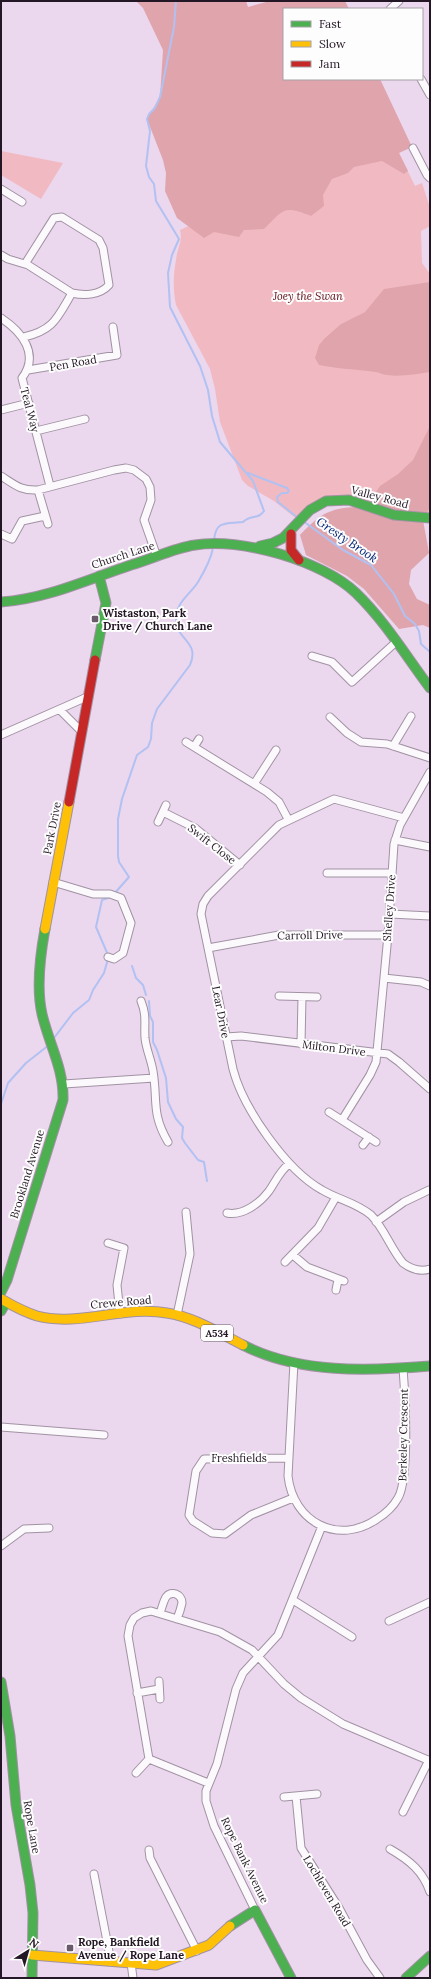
<svg xmlns="http://www.w3.org/2000/svg" width="431" height="1979" font-family="Lora,serif">
	<style>
		.green { fill: #f1bac2 }
		.forest { fill: #e0a4ac }
		.lines { fill: none; stroke-linecap: round; stroke-linejoin: round }
		.stream { stroke: #b1c1f2; stroke-width: 2 }
		.street-casing { stroke: #a192a3; stroke-width: 9 }
		.fast-casing { stroke: #a192a3; stroke-width: 11 }
		.slow-casing { stroke: #a192a3; stroke-width: 11 }
		.jam-casing { stroke: #a192a3; stroke-width: 11 }
		.street { stroke: #fcf9fc; stroke-width: 7 }
		.fast { stroke: #4caf50; stroke-width: 9 }
		.slow { stroke: #ffc107; stroke-width: 9 }
		.jam { stroke: #c62828; stroke-width: 9 }
		.poi-dot { fill: #6a5a6b; stroke: #fdfdfd; stroke-width: 1.5 }
		.labels { text-anchor: middle; stroke-width: 4; stroke-linejoin: round; paint-order: stroke }
		.shield { fill: #fdfdfd; stroke: #655c66; stroke-width: 1 }
		.shield-label { font-size: 10px; font-weight: bold; fill: #241725 }
		.park-label { font-size: 11px; font-style: italic; fill: #5f0912; stroke: #fdfdfd }
		.street-label { font-size: 11px; fill: #241725; stroke: #fdfdfd }
		.poi-label { font-size: 11px; font-weight: bold; fill: #241725; stroke: #fdfdfd; text-anchor: start }
		.water-label { font-size: 12px; font-style: italic; fill: #032477; stroke: #fdfdfd }
	</style>
	<rect width="100%" height="100%" fill="#ebd7ee"/>
	<path class="green" d="M1 151 63 163 41 199 1 175Z
		M399 153 415 186 422 183 430 208V226L421 231 422 263 430 274V518L338 499 298 520 274 501 248 486 242 480 220 422 215 389 210 369 176 305C173 291 173 275 176 260 177 249 183 241 180 230L219 212 285 167Z"/>
	<path class="forest" d="M136 1H246L248 7 270 1H345L349 9H284V79H380L412 147 399 153 408 171 404 174 382 161 354 167 348 173 332 179 323 195 324 206 311 216C283 205 284 209 264 229L244 230 239 237 214 232 204 238 177 218 165 191 166 173 163 160 147 119 160 97 163 50 143 8Z
		M430 282V372C416 374 401 377 387 375 382 375 379 372 375 372 356 369 337 369 319 365L315 358 319 345 325 338 341 324 365 312 384 289Z
		M430 426V507L423 520 429 553 411 570 409 584 417 599 430 605V628L423 625 399 629 364 589 347 576 306 555 300 535C323 511 332 507 366 507L380 486 398 474 413 460Z"/>
	<g class="lines">
		<path class="stream" d="M176 1 174 27 160 97 155 108 149 114 147 119 150 131 146 166 149 177 154 184 156 201 179 239 172 255 168 273 170 307 200 366 208 390 212 416 220 442 253 481 264 511C258 520 251 514 243 522 227 524 215 519 214 542
			M248 473 287 488 289 491 287 493H282L277 497 278 502 298 518
			M303 521 343 550 371 565 394 594 405 616 415 624 419 631 421 644 430 652
			M114 894 129 877 119 862 118 856V819L122 799 137 755 148 747 151 739 152 723 157 709 190 665C200 642 177 640 176 621 175 602 190 595 198 582 204 572 211 559 213 548
			M108 955 96 927 102 900 111 897
			M132 966 136 978 143 985 146 995
			M149 1001 150 1016 153 1022V1042L157 1050 166 1078 168 1102 176 1119 183 1127 182 1138 185 1143 198 1160 204 1162 207 1181
			M54 1038 73 1013 89 1000 93 990 104 973 108 959
			M1 1104 8 1083 26 1063 49 1045"/>
		<defs>
			<path id="street" d="M390 9 399 1
				M421 79 430 95
				M413 148 427 175 430 178
				M1 189 22 202
				M1 255 8 259 28 265 72 293C57 318 54 330 24 337
				M25 264 54 218 62 217 99 240 103 248 109 285C100 295 85 296 72 293
				M1 318C22 332 40 354 22 378L50 486
				M28 370 117 355 113 327
				M1 410 29 403
				M36 431 85 419
				M1 476C15 485 21 491 38 490L114 470 126 468 134 470 146 479 150 487 151 500 144 520 157 557
				M38 490 48 524
				M1 534 12 539 22 521 45 516
				M312 656 332 662 352 682 396 642
				M60 710 81 731
				M330 717 347 733 361 742 387 744 430 758
				M1 735 87 697
				M186 742 267 792 279 802 288 819
				M393 746 411 716
				M194 747 199 739
				M254 784 276 750
				M163 812 195 828 240 865
				M404 818 334 799 279 825 208 896 203 904 201 914 233 1069C243 1108 286 1170 322 1190 337 1199 357 1203 371 1215 384 1228 391 1249 403 1263 411 1269 420 1272 430 1269
				M158 822 166 805
				M395 840 430 847
				M327 873H392
				M53 882 93 894H110L121 898 131 923 123 953 114 959 108 957
				M390 914 430 916
				M208 948 279 935H388
				M384 978 421 982 430 986
				M279 996 317 997
				M141 1001C147 1016 144 1023 145 1038 146 1049 151 1059 153 1071 158 1101 151 1113 168 1142
				M226 1037 241 1036 388 1054 399 1062 430 1089
				M301 1044 302 997
				M64 1084 154 1078
				M329 1112 376 1142
				M342 1120 370 1075 376 1062 388 935 394 844 400 825 430 772
				M363 1145 369 1137
				M227 1213C243 1216 260 1203 269 1191 276 1181 279 1172 289 1164
				M376 1222 404 1202 429 1190
				M108 1243 124 1248 117 1285 120 1314
				M293 1255 307 1267 344 1281
				M285 1262 318 1228 336 1197
				M336 1290 338 1280
				M177 1315 190 1254 186 1212
				M294 1362 288 1476C293 1522 338 1546 377 1519 385 1514 393 1507 398 1498 410 1477 405 1394 403 1368
				M1 1427 104 1435
				M288 1458 204 1459 196 1471 189 1515 193 1521 212 1533 225 1534 251 1515 293 1498
				M1 1546 24 1529 49 1528
				M293 1600 352 1637
				M160 1613C162 1608 163 1602 166 1597 171 1590 182 1594 182 1603 181 1608 179 1614 177 1619
				M389 1621 430 1602
				M159 1681 160 1699
				M137 1693 159 1689
				M136 1773 149 1759
				M208 1783 149 1759 128 1636 130 1625 134 1618 142 1613 151 1611 220 1632 252 1650 284 1684 301 1698 343 1724 430 1761
				M296 1796 301 1848 339 1908 367 1960 380 1978
				M284 1797 317 1794
				M403 1812 429 1760
				M390 1849C409 1860 423 1871 430 1892
				M149 1850 150 1858 197 1951
				M94 1874 111 1962
				M255 1910 214 1826 206 1801V1791L217 1764 236 1689 243 1673 278 1635 322 1526
				M131 1963 133 1978"/>
			<path id="fast" d="M260 546 273 543 283 538 310 510 326 501 349 500 394 515 430 518
				M1 602C46 599 89 579 131 565 152 559 174 548 195 545 240 537 323 561 356 593 385 621 406 656 430 688
				M95 660 106 603 99 576
				M1 1292 7 1280 63 1100C64 1069 49 1044 42 1014 36 987 40 956 45 929
				M1 1311 6 1302
				M243 1345C299 1374 369 1371 430 1366
				M1 1682 10 1736 16 1805 30 1885 33 1913 32 1978
				M230 1926 255 1910 291 1978
				M406 1978 430 1956"/>
			<path id="slow" d="M45 929 69 802
				M1 1299C13 1306 24 1312 37 1316 80 1327 124 1305 167 1313 194 1317 219 1333 243 1345
				M32 1955 156 1965 209 1945 230 1926"/>
			<path id="jam" d="M291 534V550L299 560
				M69 802 95 660"/>
		</defs>
		<use href="#street" class="street-casing"/>
		<use href="#fast" class="fast-casing"/>
		<use href="#slow" class="slow-casing"/>
		<use href="#jam" class="jam-casing"/>
		<use href="#street" class="street"/>
		<use href="#fast" class="fast"/>
		<use href="#slow" class="slow"/>
		<use href="#jam" class="jam"/>
	</g>
	<g class="poi-dot">
		<rect x="91" y="615" width="8" height="8" rx="2"/>
		<rect x="66" y="1944" width="8" height="8" rx="2"/>
	</g>
	<g class="labels">
		<rect class="shield" x="201" y="1325" width="32" height="16" rx="3"/>
		<g class="shield-label">
			<text x="217" y="1337">A534</text>
		</g>
		<g class="park-label">
			<text x="308" y="300">Joey the Swan</text>
		</g>
		<g class="street-label">
			<text transform="translate(73 363) rotate(-10)" y="4">Pen Road</text>
			<text transform="translate(30 410) rotate(75)" y="4">Teal Way</text>
			<text transform="translate(380 497) rotate(15)" y="4">Valley Road</text>
			<text transform="translate(123 555) rotate(-18)" y="4">Church Lane</text>
			<text transform="translate(52 828) rotate(-79)" y="4">Park Drive</text>
			<text transform="translate(212 844) rotate(38)" y="4">Swift Close</text>
			<text transform="translate(389 908) rotate(-86)" y="4">Shelley Drive</text>
			<text transform="translate(310 935) rotate(-1)" y="4">Carroll Drive</text>
			<text transform="translate(221 1012) rotate(79)" y="4">Lear Drive</text>
			<text transform="translate(334 1048) rotate(7)" y="4">Milton Drive</text>
			<text transform="translate(27 1174) rotate(-73)" y="4">Brookland Avenue</text>
			<text transform="translate(121 1302) rotate(-5)" y="4">Crewe Road</text>
			<text transform="translate(403 1435) rotate(-89)" y="4">Berkeley Crescent</text>
			<text x="239" y="1462">Freshfields</text>
			<text transform="translate(32 1827) rotate(80)" y="4">Rope Lane</text>
			<text transform="translate(245 1860) rotate(64)" y="4">Rope Bank Avenue</text>
			<text transform="translate(327 1891) rotate(59)" y="4">Lochleven Road</text>
		</g>
		<g class="poi-label">
			<text x="103" y="617">Wistaston, Park<tspan x="103" dy="13">Drive / Church Lane</tspan></text>
			<text x="78" y="1946">Rope, Bankfield<tspan x="78" dy="13">Avenue / Rope Lane</tspan></text>
		</g>
		<g class="water-label">
			<text transform="translate(347 540) rotate(34)" y="4">Gresty Brook</text>
		</g>
	</g>
	<rect width="431" height="1979" fill="none" stroke="#241725" stroke-width="4"/>
	<rect x="283" y="8" width="140" height="72" fill="#fdfdfd" stroke="#a6a1a7"/>
	<rect x="291" y="21" width="20" height="6" fill="#4caf50" stroke="#a6a1a7"/>
	<text x="319" y="28" font-size="12" fill="#241725">Fast</text>
	<rect x="291" y="41" width="20" height="6" fill="#ffc107" stroke="#a6a1a7"/>
	<text x="319" y="48" font-size="12" fill="#241725">Slow</text>
	<rect x="291" y="61" width="20" height="6" fill="#c62828" stroke="#a6a1a7"/>
	<text x="319" y="68" font-size="12" fill="#241725">Jam</text>
	<g transform="translate(28 1951) rotate(37)" stroke="#fdfdfd" stroke-width="3" paint-order="stroke">
	<path d="M0-3L7 15L0 10L-7 15Z" fill="#241725"/>
	<text y="-6" font-size="11" font-weight="bold" text-anchor="middle" fill="#241725">N</text>
	</g>
</svg>
